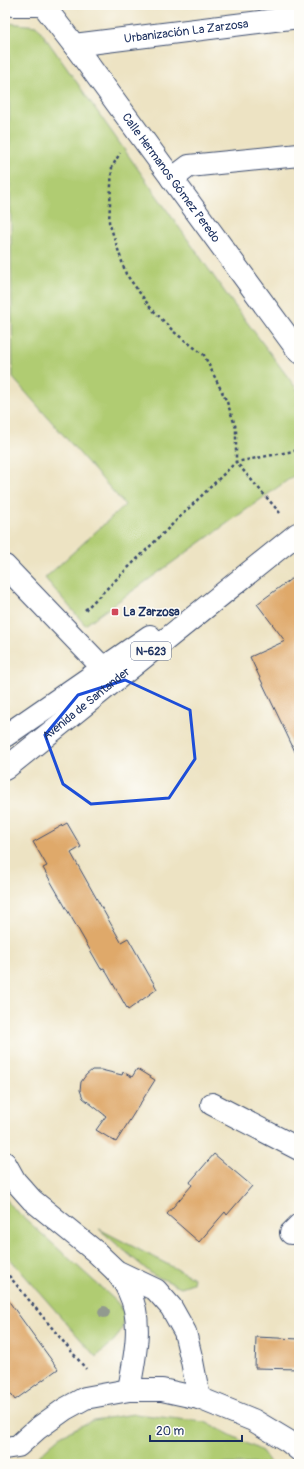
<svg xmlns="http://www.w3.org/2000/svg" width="304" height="1469" font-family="Pangolin,sans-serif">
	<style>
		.green { fill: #b0cc72; stroke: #667e68 }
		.building { fill: #dfa96b }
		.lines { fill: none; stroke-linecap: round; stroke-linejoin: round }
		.minor-casing { stroke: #3a4a6d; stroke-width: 24 }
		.highway-casing { stroke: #3a4a6d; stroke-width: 24 }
		.path { stroke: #3a4a6d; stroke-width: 2.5; stroke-dasharray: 3 3; stroke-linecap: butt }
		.minor { stroke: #fff; stroke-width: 22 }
		.highway { stroke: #fff; stroke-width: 22 }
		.tree { fill: #929a8f }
		.marked { fill: none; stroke: #1d4ed8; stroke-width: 3; stroke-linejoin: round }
		.poi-dot { fill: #d1495b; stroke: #fdfcf7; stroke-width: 1.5 }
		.labels { text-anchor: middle; stroke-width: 3; stroke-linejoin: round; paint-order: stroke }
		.shield { fill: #fdfcf7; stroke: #5f6c8c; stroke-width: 1 }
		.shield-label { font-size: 11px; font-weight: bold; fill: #1b2f5e }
		.street-label { font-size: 12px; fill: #1b2f5e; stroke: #fdfcf7 }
		.poi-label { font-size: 12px; font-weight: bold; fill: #1b2f5e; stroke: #fdfcf7; text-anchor: start }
	</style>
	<rect width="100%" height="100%" fill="#fdfcf7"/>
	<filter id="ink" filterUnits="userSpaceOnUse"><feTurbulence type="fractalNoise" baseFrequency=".025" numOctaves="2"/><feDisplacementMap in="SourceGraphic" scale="8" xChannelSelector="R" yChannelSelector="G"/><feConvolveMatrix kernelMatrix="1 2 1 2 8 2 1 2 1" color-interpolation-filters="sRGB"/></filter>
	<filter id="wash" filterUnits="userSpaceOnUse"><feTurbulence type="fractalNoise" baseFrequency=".012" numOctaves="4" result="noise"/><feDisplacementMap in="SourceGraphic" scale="16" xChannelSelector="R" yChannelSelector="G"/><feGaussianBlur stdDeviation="0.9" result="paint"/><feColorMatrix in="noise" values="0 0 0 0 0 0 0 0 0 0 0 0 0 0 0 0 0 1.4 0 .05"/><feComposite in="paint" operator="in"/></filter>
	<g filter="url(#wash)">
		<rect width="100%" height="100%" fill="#ede3c3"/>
		<path class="green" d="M8 23 37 26 229 298 299 392V472L85 625 45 578 125 505 13 378Z
			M5 1197 10 1205 116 1301C119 1305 124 1311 124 1315 126 1334 108 1346 96 1357L5 1253Z
			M99 1229 194 1278 193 1283 181 1287 153 1275Z
			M135 1414 205 1422 262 1451 271 1464H23L37 1457 62 1435 93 1420Z"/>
		<g id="blocks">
			<path class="building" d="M299 573V760L250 657 285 641 257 604Z
				M67 823 81 847 71 853 121 942 128 938 157 989 128 1010 104 968 101 969 43 868 47 866 33 842Z
				M137 1069 155 1080 116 1142 96 1130 106 1116 83 1098 80 1090 81 1082 86 1075 92 1070H101L122 1075 123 1072 132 1077Z
				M214 1154 252 1186 227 1215 225 1212 199 1242 167 1214 192 1185 190 1182Z
				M5 1296 58 1369 15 1400 5 1386Z
				M256 1337 299 1339V1369L255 1368Z"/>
		</g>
	</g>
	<g filter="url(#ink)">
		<use href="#blocks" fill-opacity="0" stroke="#3a4a6d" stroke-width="1"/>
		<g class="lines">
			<defs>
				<g id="minor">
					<path d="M12 5H43"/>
					<path id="s1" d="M43 5 74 45 299 352"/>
					<path id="s2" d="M74 45 299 17"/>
					<path d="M172 179 189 166 299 155"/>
					<path d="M5 566 103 668"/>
					<path d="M212 1104 299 1149"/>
					<path d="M5 1163 15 1181 32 1200 96 1252 116 1271 156 1290 171 1307 185 1332 192 1361 199 1398"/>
					<path d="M291 1233 299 1225"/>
					<path d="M116 1271C121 1278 126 1284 129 1292 144 1322 134 1359 129 1390"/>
					<path d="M5 1448 18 1446 37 1429 65 1409 85 1398 129 1390H162L199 1398 253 1420 288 1441 299 1450"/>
				</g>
				<g id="highway">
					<path d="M5 736 150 636"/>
					<path id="s3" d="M5 769 297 534"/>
				</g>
			</defs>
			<use href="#minor" class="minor-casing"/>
			<use href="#highway" class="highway-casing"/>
			<path class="path" d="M280 513 236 462 299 450
				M85 610 236 462V428L227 402 204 355 174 332 150 307 126 274 109 222 112 167 120 153
				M5 1271 86 1369"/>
			<use href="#minor" class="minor"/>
			<use href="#highway" class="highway"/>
		</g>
		<circle class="tree" cx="104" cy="1312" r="6"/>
	</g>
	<path class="marked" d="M125 680 190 710 195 759 169 798 91 804 63 784 45 735 78 695Z"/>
	<rect class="poi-dot" x="111" y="608" width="8" height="8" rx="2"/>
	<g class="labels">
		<rect class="shield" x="131" y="642" width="40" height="18" rx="3"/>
		<g class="shield-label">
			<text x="151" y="655">N-623</text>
		</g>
		<g class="street-label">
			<text dy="4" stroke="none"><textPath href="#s2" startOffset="113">Urbanización La Zarzosa</textPath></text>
			<text dy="4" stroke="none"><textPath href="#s1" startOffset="215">Calle Hermanos Gómez Peredo</textPath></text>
			<text dy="4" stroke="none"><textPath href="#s3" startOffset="104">Avenida de Santander</textPath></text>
		</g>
		<g class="poi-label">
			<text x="123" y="616">La Zarzosa</text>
		</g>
	</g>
	<rect width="304" height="1469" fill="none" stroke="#fdfcf7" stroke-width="20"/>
	<path d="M150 1435v6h92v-6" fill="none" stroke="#1b2f5e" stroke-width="2"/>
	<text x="156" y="1435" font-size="12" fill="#1b2f5e" stroke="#fdfcf7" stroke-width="3" paint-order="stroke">20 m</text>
</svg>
